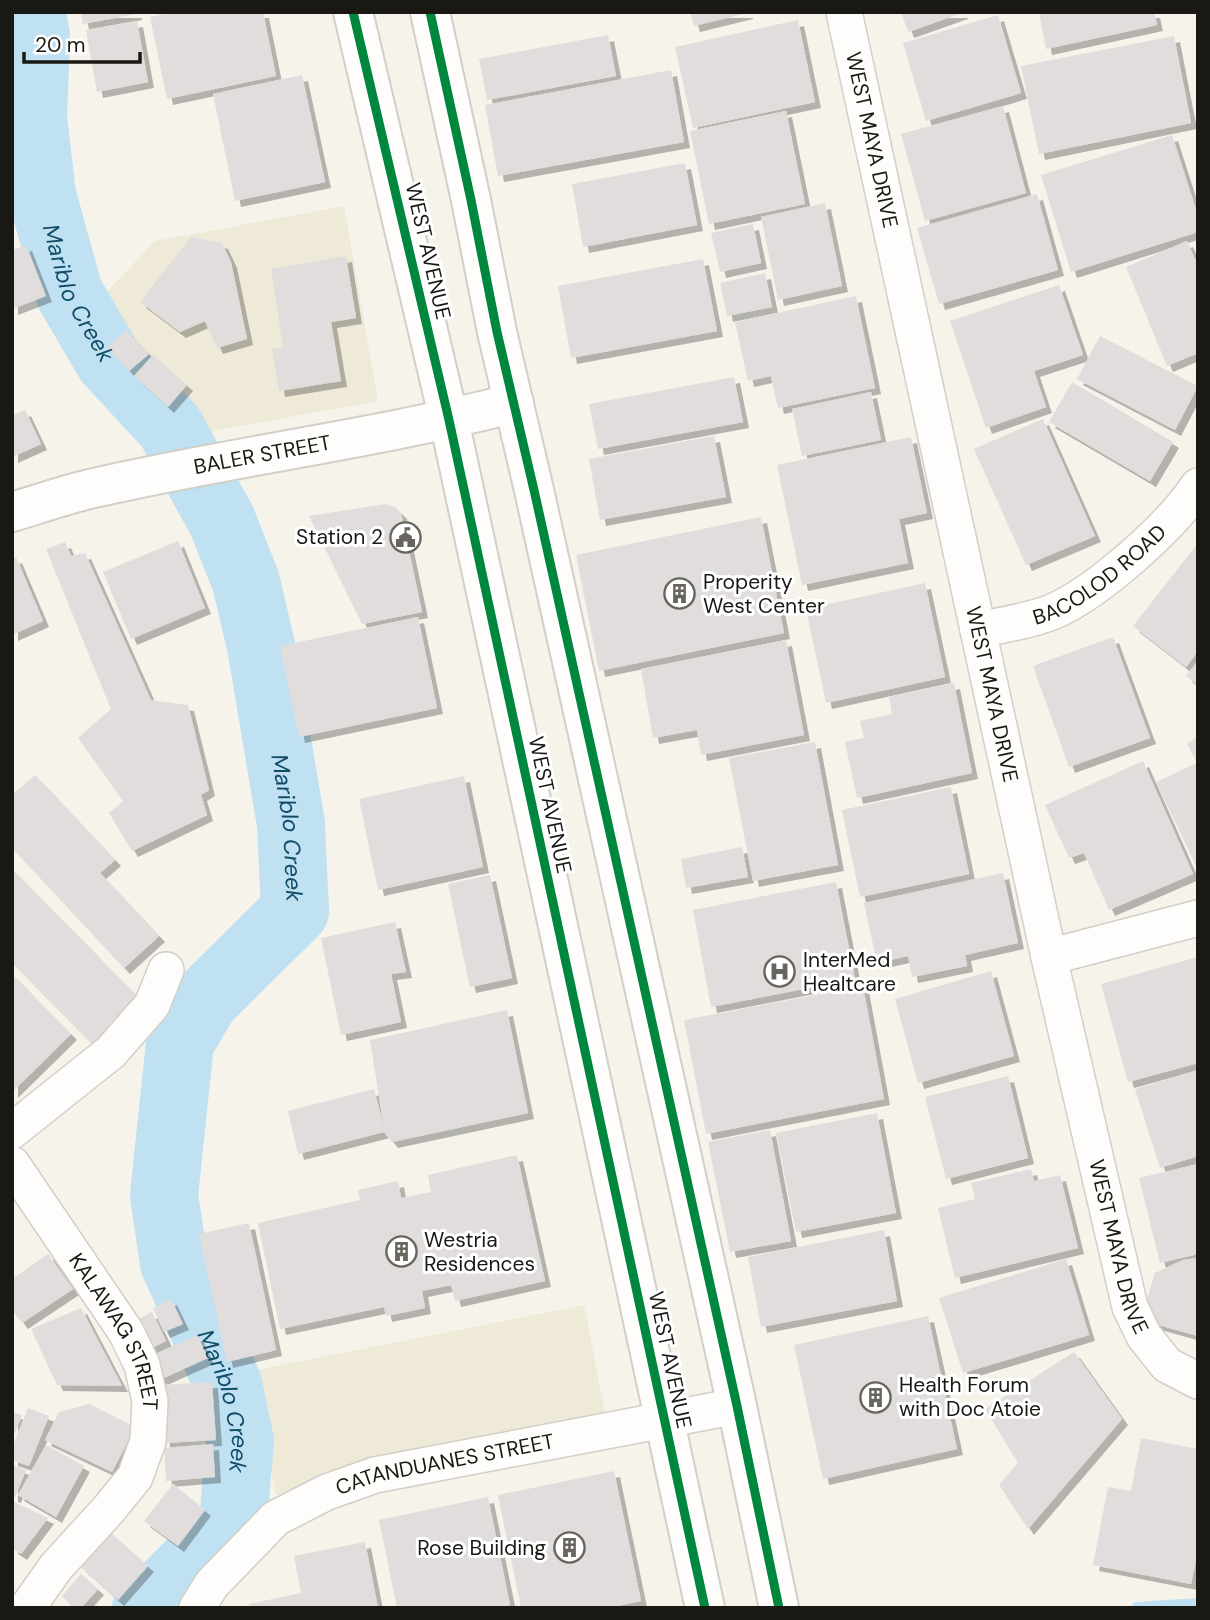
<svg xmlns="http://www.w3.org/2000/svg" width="1210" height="1620" font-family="'DM Sans',sans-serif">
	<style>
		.built { fill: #efe9d8 }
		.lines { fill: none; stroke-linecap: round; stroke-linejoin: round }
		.stream { stroke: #c0e1f2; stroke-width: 12 }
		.river { stroke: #c0e1f2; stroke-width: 68 }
		.building { fill: #e0dddc; filter: url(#shadow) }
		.minor-casing { stroke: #d1cfc8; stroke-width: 38 }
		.tertiary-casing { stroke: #d1cfc8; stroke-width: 42 }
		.primary-casing { stroke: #d1cfc8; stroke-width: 42 }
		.minor { stroke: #fefdfc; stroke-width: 35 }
		.tertiary { stroke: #fefdfc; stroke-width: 38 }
		.primary { stroke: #fefdfc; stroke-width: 38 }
		.cycleway-casing { stroke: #fff; stroke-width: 13 }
		.cycleway { stroke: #00873e; stroke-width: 9 }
		.labels { text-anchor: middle; stroke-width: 6; stroke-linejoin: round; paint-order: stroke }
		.street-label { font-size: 21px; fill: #1a1813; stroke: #fff }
		.poi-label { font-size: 21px; fill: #1a1813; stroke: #fff; text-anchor: start }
		.water-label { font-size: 23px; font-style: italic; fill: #114d69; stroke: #fff }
	</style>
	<defs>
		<filter id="shadow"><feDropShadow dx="6" dy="6" stdDeviation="0" flood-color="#0004"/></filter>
	</defs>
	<rect width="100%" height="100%" fill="#f6f3ea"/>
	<path class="built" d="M344 206 378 401 191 435 120 366 89 311 155 241Z
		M584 1305 608 1428 276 1495 252 1371Z"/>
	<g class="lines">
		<path class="stream" d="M1137 1608 1198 1604"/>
		<path class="river" id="s1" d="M32 12 36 36 33 118 42 195 69 293 109 361 170 427 222 521 246 582 261 646 291 824 295 911 205 1000 180 1043 164 1195 174 1263 228 1384 240 1441 233 1523 146 1608"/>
	</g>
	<path class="building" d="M81 12H136V14L83 24Z
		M172 12H263L276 76 167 99 150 17Z
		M690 12H747V13L694 26Z
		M901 12H962V13L908 32Z
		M1039 12H1154L1157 25 1046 49Z
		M998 15 1021 93 926 121 903 43Z
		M798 20 815 102 693 128 675 47Z
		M137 21 148 82 97 92 86 30Z
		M608 35 616 76 487 100 479 59Z
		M1174 36 1191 123 1039 154 1021 66Z
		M671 70 684 142 498 176 485 105Z
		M302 75 325 182 235 201 213 94Z
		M1003 106 1026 193 925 221 901 134Z
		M786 111 805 204 709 224 690 131Z
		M1172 135 1198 216V232L1071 272 1041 175Z
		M685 163 697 225 583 247 572 184Z
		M1037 194 1058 270 939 304 917 228Z
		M825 203 842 286 778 300 761 217Z
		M753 224 761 263 720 272 711 233Z
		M191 237 222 243 231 262 247 339 217 348 205 321 180 332 140 302Z
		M1187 241 1198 266V353L1167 366 1126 267Z
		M26 245 46 296 12 309V250Z
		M346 256 356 318 331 322 341 381 279 391 272 349 283 347 271 269Z
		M703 259 717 331 571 358 558 286Z
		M765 273 772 307 727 316 720 283Z
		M1059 285 1083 355 1034 371 1046 407 986 428 950 321Z
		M856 296 875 388 778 408 771 376 748 381 735 322Z
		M126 330 149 354 129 371 107 348Z
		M1100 336 1198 386 1175 430 1077 379Z
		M153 355 187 385 168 407 134 376Z
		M734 377 743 422 598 449 589 404Z
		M1072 382 1173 442 1150 481 1049 422Z
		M871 392 881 440 802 456 792 409Z
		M25 410 41 444 12 457V416Z
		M1043 419 1095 536 1026 565 974 449Z
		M714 436 726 497 600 520 589 459Z
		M911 437 927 513 899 519 908 563 802 585 777 465Z
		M386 504 395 507 401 513 422 612 362 624 309 516Z
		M761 517 784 633 599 671 576 555Z
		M178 541 205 608 131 639 103 572Z
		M65 542 71 556 85 553 151 700 188 705 209 790 201 795 207 815 132 851 109 813 123 801 78 738 111 709 46 549Z
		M1198 543V651L1186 667 1133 626Z
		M16 557 43 621 12 635V559Z
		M925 583 945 677 826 703 806 609Z
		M418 617 437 708 299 737 280 646Z
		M1113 637 1150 738 1069 767 1033 666Z
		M786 640 804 735 701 755 697 730 653 738 641 669Z
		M1198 661V685L1186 676Z
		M954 683 972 773 857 798 845 742 864 738 860 721 892 714 889 697Z
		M1198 737V870L1156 782 1197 763 1187 743Z
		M815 742 838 865 753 881 729 758Z
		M1143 761 1193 874 1109 910 1084 853 1069 858 1045 805Z
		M35 775 115 860 100 873 159 936 124 968 12 848V795Z
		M464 776 483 867 378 890 359 799Z
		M951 787 969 874 860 897 842 810Z
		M742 847 748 877 686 888 681 859Z
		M12 869 139 998 92 1044 12 963Z
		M1003 873 1018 943 965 955 967 966 912 977 908 956 877 963 864 903Z
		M490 875 512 978 470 987 448 884Z
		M836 882 855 979 711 1007 693 910Z
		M395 922 406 972 391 974 401 1022 341 1035 321 938Z
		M1198 957V1063L1128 1082 1101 984Z
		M991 971 1014 1056 918 1083 895 999Z
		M12 974 71 1034 12 1092Z
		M863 986 884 1099 706 1134 684 1020Z
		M507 1010 528 1113 392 1142 384 1132 298 1154 288 1111 374 1089 384 1128 370 1040Z
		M1198 1070V1156L1160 1168 1135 1089Z
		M1008 1076 1028 1158 946 1179 925 1097Z
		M877 1113 896 1213 796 1232 776 1133Z
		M770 1130 791 1241 730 1252 708 1142Z
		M517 1155 545 1281 455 1301 451 1285 422 1291 425 1308 386 1316 384 1307 280 1329 258 1223 360 1200 358 1190 398 1181 401 1198 431 1192 428 1175Z
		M1198 1164V1254L1160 1263 1139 1178Z
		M1031 1169 1034 1181 1060 1175 1078 1248 955 1278 938 1208 975 1199 971 1183Z
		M249 1223 276 1350 227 1362 199 1234Z
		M884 1230 897 1301 761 1327 748 1257Z
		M48 1254 73 1289 22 1323 12 1310V1279Z
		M1198 1258V1336L1141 1320 1155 1273 1183 1260Z
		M1066 1259 1089 1335 963 1373 939 1298Z
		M171 1299 183 1324 164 1332 153 1308Z
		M81 1308 122 1386 57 1385 31 1329Z
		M152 1312 166 1341 145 1351 132 1322Z
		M928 1316 957 1449 823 1479 794 1345Z
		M197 1335 208 1358 157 1381 147 1358Z
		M1074 1352 1122 1419 1028 1529 999 1485 1018 1463 985 1409Z
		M212 1382 216 1440 164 1443 161 1385Z
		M89 1404 135 1427 112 1472 45 1440 59 1412Z
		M28 1408 49 1416 29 1466 12 1460V1448Z
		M12 1412 22 1415 12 1440Z
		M1141 1438 1198 1449V1550L1191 1584 1093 1565 1108 1487 1131 1491Z
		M213 1444 215 1477 166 1481 164 1448Z
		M46 1445 84 1466 56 1517 18 1495Z
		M12 1465 26 1470 15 1497 12 1496Z
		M614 1471 641 1601 608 1608H521L498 1495Z
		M173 1484 205 1510 178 1546 144 1521Z
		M488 1497 510 1605 498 1608H397L379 1520Z
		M12 1501 48 1518 21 1554 12 1548Z
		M110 1532 148 1566 118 1600 80 1566Z
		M365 1542 378 1608H250L249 1604 301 1593 294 1556Z
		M81 1574 98 1589 81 1608H74L62 1596Z"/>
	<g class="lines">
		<defs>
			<g id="minor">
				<path id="s2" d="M844 12 1049 957 1130 1307 1144 1336 1167 1365 1198 1381"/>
				<path id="s3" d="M978 630C1002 625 1030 621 1052 612 1097 593 1171 527 1198 486"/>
				<path d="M1049 957 1198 918"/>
				<path d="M12 1131 111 1052 152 1005 166 970"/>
				<path id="s4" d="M12 1164 126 1332 142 1365 150 1401 148 1441 135 1477 109 1509 56 1567 27 1608"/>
				<path id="s5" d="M197 1608 212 1584 276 1518 327 1492 375 1475 737 1406"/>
			</g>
			<g id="tertiary">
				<path id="s6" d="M12 512C39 504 67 494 94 488 234 456 376 439 514 403"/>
			</g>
			<path id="primary" d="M353 12 449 420 705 1608
				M430 12 471 200 497 332 534 490 737 1406 779 1608"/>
		</defs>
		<use href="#minor" class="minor-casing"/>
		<use href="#tertiary" class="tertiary-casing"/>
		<use href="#primary" class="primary-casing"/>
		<use href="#minor" class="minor"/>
		<use href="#tertiary" class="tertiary"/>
		<use href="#primary" class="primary"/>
		<defs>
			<path id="cycleway" d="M353 12 449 420 705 1608
				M430 12 471 200 497 332 534 490 737 1406 779 1608"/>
		</defs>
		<use href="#cycleway" class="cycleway-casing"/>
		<use href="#cycleway" class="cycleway"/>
	</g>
	<defs>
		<symbol id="civic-ring" viewBox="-11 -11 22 22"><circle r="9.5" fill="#fff" stroke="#67655e" stroke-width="1.5"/><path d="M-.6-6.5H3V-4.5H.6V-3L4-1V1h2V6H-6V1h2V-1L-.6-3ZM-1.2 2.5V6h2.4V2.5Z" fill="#67655e"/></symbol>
		<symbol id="building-ring" viewBox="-11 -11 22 22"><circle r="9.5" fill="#fff" stroke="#67655e" stroke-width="1.5"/><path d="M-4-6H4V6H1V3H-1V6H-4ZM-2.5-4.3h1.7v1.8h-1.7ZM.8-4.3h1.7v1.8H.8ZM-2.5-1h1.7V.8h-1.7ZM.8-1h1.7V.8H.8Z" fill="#67655e"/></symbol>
		<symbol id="hospital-ring" viewBox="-11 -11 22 22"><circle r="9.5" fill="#fff" stroke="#67655e" stroke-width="1.5"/><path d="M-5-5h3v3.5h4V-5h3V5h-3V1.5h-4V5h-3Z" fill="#67655e"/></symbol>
	</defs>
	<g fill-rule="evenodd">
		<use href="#civic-ring" x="388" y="520" width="35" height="35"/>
		<use href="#building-ring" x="662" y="576" width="35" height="35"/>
		<use href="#hospital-ring" x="762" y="954" width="35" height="35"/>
		<use href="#building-ring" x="384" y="1234" width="35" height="35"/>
		<use href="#building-ring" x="858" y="1380" width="35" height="35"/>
		<use href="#building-ring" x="552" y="1530" width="35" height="35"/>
	</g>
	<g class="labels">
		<g class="street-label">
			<text dy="7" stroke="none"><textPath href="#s2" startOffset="131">WEST MAYA DRIVE</textPath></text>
			<text transform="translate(428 251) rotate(77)" y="7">WEST AVENUE</text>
			<text dy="7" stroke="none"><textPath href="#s6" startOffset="257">BALER STREET</textPath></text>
			<text dy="7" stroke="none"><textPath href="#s3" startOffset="136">BACOLOD ROAD</textPath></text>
			<text dy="7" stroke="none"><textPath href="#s2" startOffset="698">WEST MAYA DRIVE</textPath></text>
			<text transform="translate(550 805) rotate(78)" y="7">WEST AVENUE</text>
			<text dy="7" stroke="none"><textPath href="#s2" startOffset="1265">WEST MAYA DRIVE</textPath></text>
			<text dy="7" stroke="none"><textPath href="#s4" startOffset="198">KALAWAG STREET</textPath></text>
			<text transform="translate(670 1360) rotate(78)" y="7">WEST AVENUE</text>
			<text dy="7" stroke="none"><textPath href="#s5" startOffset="299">CATANDUANES STREET</textPath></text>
		</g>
		<g class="poi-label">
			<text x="383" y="544" text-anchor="end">Station 2</text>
			<text x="703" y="589">Properity<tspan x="703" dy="24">West Center</tspan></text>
			<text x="803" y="967">InterMed<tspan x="803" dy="24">Healtcare</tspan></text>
			<text x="424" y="1247">Westria<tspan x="424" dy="24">Residences</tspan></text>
			<text x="899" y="1392">Health Forum<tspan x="899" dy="24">with Doc Atoie</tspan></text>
			<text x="546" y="1555" text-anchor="end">Rose Building</text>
		</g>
		<g class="water-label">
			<text dy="8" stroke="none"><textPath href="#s1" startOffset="289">Mariblo Creek</textPath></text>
			<text dy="8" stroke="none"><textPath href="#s1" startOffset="877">Mariblo Creek</textPath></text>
			<text dy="8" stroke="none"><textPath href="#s1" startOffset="1507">Mariblo Creek</textPath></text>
		</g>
	</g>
	<rect width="1210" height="1620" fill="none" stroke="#1a1813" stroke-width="28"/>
	<path d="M24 52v10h116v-10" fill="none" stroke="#1a1813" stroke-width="3.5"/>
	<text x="35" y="52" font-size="21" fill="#1a1813" stroke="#ffffff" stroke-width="5" paint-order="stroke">20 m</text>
</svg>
